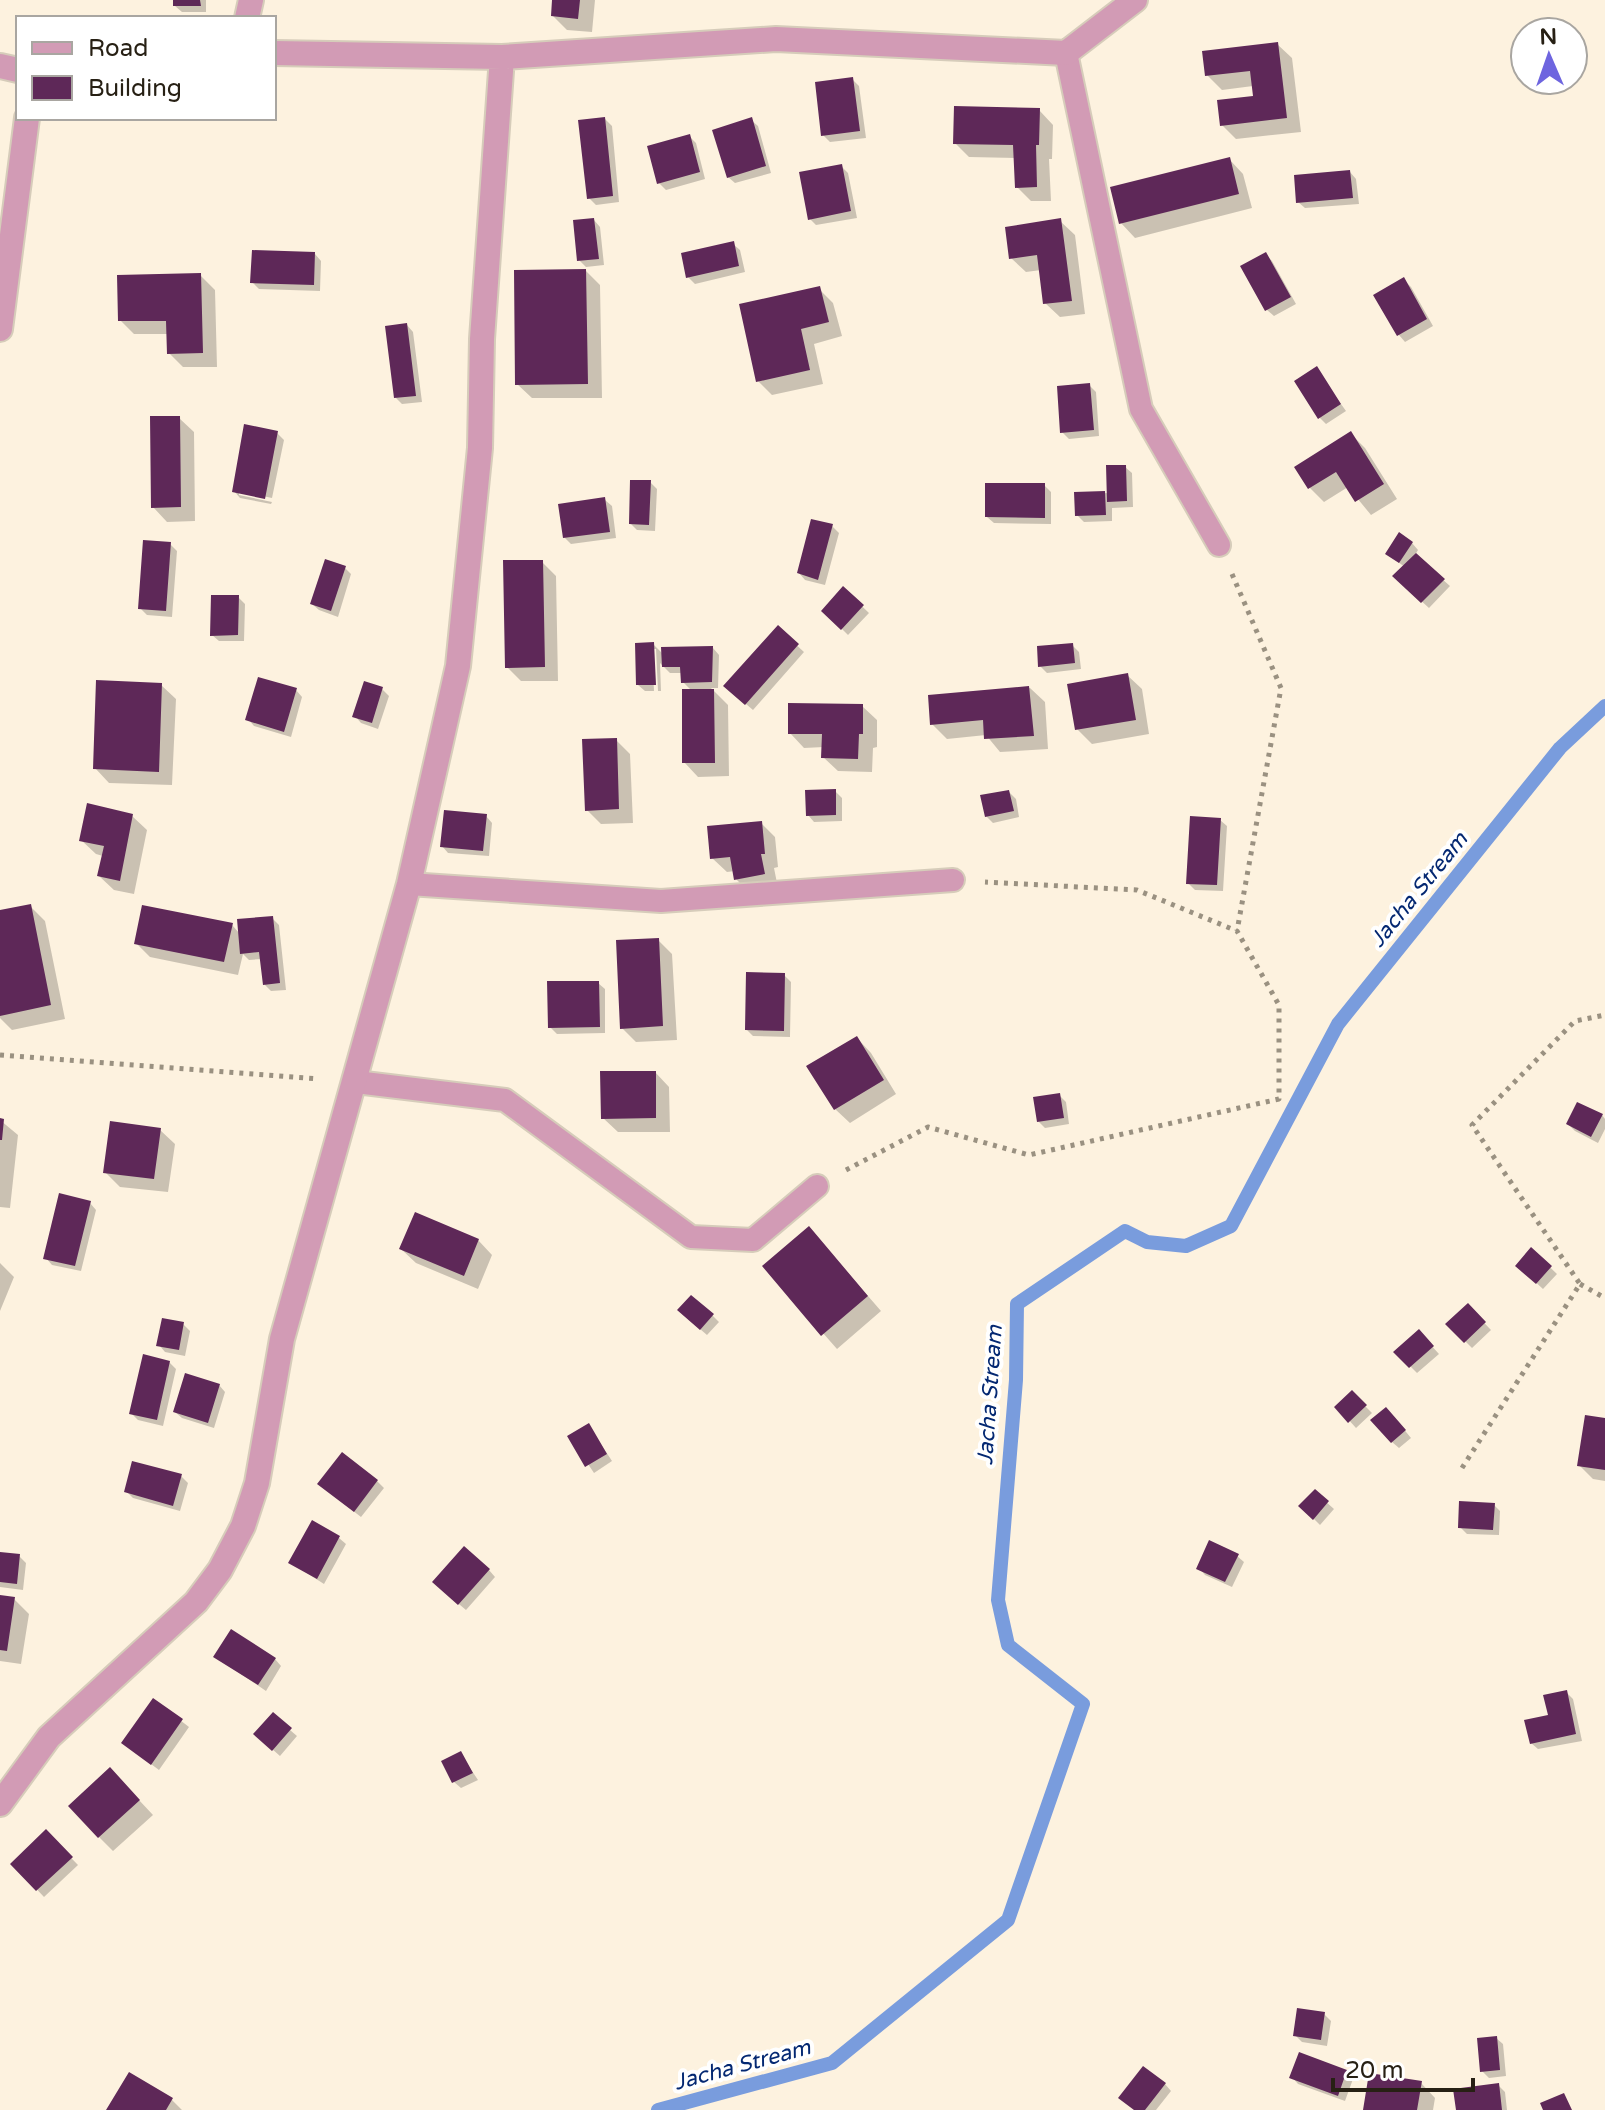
<svg xmlns="http://www.w3.org/2000/svg" width="1605" height="2110" font-family="'Varela Round',sans-serif">
	<style>
		.shadow { fill: #0003 }
		.lines { fill: none; stroke-linecap: round; stroke-linejoin: round }
		.stream { stroke: #799cdd; stroke-width: 14 }
		.building { fill: #5e2858 }
		.lane-casing { stroke: #d6ccba; stroke-width: 26 }
		.street-casing { stroke: #d6ccba; stroke-width: 28 }
		.path { stroke: #9a9181; stroke-width: 5; stroke-dasharray: 4 6; stroke-linecap: butt }
		.lane { stroke: #d29bb5; stroke-width: 22 }
		.street { stroke: #d29bb5; stroke-width: 24 }
		.labels { text-anchor: middle; stroke-width: 8; stroke-linejoin: round; paint-order: stroke }
		.water-label { font-size: 22px; font-style: italic; fill: #042872; stroke: #fff }
	</style>
	<rect width="100%" height="100%" fill="#fdf2df"/>
	<path class="shadow" d="M175 0H206V12H182L175 6Z
		M554 0H595L592 32 567 30 553 16Z
		M1277 44 1292 58 1301 132 1236 139 1222 125 1255 98 1253 86 1222 90 1207 75Z
		M852 79 859 86 866 138 830 142 823 135Z
		M1039 110 1053 125 1052 159H1049L1051 201H1031L1017 187 1016 158 969 157 955 143Z
		M605 119 612 126 619 202 596 205 589 198Z
		M751 120 758 126 771 173 735 183 728 177Z
		M689 136 696 143 705 179 666 190 659 183Z
		M1229 159 1243 174 1252 208 1135 238 1121 223Z
		M841 166 848 173 857 218 816 225 810 219Z
		M1350 172 1356 179 1359 204 1305 208 1298 202Z
		M594 220 600 227 604 265 586 267 579 260Z
		M1060 221 1075 235 1085 314 1060 317 1045 303 1041 270 1026 272 1011 258Z
		M733 244 740 250 745 272 695 284 688 277Z
		M315 254 321 261 320 291 259 289 252 282Z
		M1266 255 1272 261 1296 304 1274 316 1267 310Z
		M586 271 600 285 602 398H532L517 384Z
		M200 275 215 290 217 367H183L169 353 168 334H134L120 320Z
		M1404 280 1411 287 1433 326 1405 342 1399 335 1376 296Z
		M819 289 833 303 842 336 814 344 823 384 772 395 758 381Z
		M407 325 413 332 422 402 402 404 396 398Z
		M1316 369 1346 411 1326 424 1319 417Z
		M1089 385 1096 392 1099 436 1069 439 1062 432Z
		M179 418 194 432 195 521 167 522 153 507Z
		M277 433 284 440 272 498 239 491V495L272 502 271 504 240 498 234 491Z
		M1351 434 1365 448 1397 499 1371 515 1348 487 1324 502 1310 488 1297 468Z
		M1125 467 1132 473 1133 507 1112 508V521L1084 522 1077 515 1076 494 1109 493Z
		M650 482 657 489 655 531 637 530 631 524Z
		M1044 485 1051 492V524L994 523 987 517Z
		M605 500 612 506 616 538 571 544 564 537Z
		M832 526 839 533 825 585 805 580 799 573Z
		M1412 543 1418 550 1415 555 1450 586 1429 608 1395 577 1405 567 1395 560Z
		M170 544 177 551 172 617 147 615 140 608Z
		M542 562 556 576 558 681H521L507 667Z
		M345 568 351 574 338 617 319 610 312 604Z
		M844 589 869 613 848 635 824 611Z
		M238 597 245 604 244 641H219L212 635Z
		M778 628 804 652 753 710 732 692Z
		M653 644 663 654 713 648 719 655 718 688H711L728 705 729 776 698 777 684 762 692 691 683 682 682 673H670L660 663 661 691H658L656 649H652L654 691H645L638 685Z
		M1072 645 1079 652 1081 669 1047 673 1040 666Z
		M1127 675 1142 689 1149 734 1092 744 1077 729Z
		M161 685 176 699 172 785 109 783 95 768Z
		M1030 688 1045 702 1048 749 1000 752 986 735 947 739 932 724 930 696Z
		M382 689 389 696 378 729 361 723 355 716Z
		M296 690 302 697 291 737 254 726 248 719Z
		M862 706 877 720V747L873 748 872 772 838 771 823 757 824 747 804 748 790 733Z
		M616 740 630 754 633 823 601 824 587 810Z
		M835 791 842 798V821L814 822 808 815Z
		M1009 792 1016 799 1019 817 993 823 986 816Z
		M132 816 147 830 134 894 114 890 99 876 103 856 96 854 81 840Z
		M486 816 492 823 489 856 448 853 442 846Z
		M1220 820 1227 826 1223 891 1195 890 1188 883Z
		M761 823 775 837 778 867 774 868 778 888 750 893 736 879 735 871 727 872 712 858Z
		M30 906 45 921 65 1019 12 1030 0 1018V912Z
		M272 918 279 925 286 990 271 991 265 985 262 959 249 960 243 954 238 975 150 957 136 943 232 925 240 934Z
		M658 940 672 954 677 1040 636 1042 622 1028Z
		M784 975 791 982 790 1037 753 1036 747 1030Z
		M598 983 605 989V1033L557 1034 550 1027Z
		M857 1038 871 1053 896 1094 850 1123 835 1109Z
		M655 1072 669 1087 670 1132H618L603 1118Z
		M1059 1095 1066 1102 1069 1124 1045 1128 1038 1121Z
		M1602 1115 1605 1119V1129L1598 1143 1575 1131 1568 1124Z
		M0 1120 18 1135 10 1208 0 1207Z
		M160 1130 175 1144 168 1192 120 1187 105 1172Z
		M90 1203 96 1210 81 1271 52 1265 46 1258Z
		M809 1228 881 1311 837 1349 764 1266Z
		M478 1240 492 1255 478 1289 416 1263 401 1249Z
		M1532 1250 1557 1274 1543 1289 1518 1266Z
		M0 1263 14 1277 0 1311Z
		M1468 1306 1491 1330 1472 1348 1448 1324Z
		M712 1315 719 1322 707 1335 686 1317Z
		M183 1324 190 1331 185 1356 165 1352 159 1345Z
		M1419 1332 1439 1354 1417 1373 1396 1352Z
		M169 1362 176 1369 163 1426 138 1420 131 1413Z
		M219 1385 225 1392 214 1428 182 1418 175 1412Z
		M1352 1393 1372 1413 1356 1428 1337 1407Z
		M1393 1416 1411 1438 1399 1448 1392 1442Z
		M1605 1420V1481L1593 1479 1579 1465Z
		M589 1426 612 1461 594 1473 570 1437Z
		M181 1476 188 1483 180 1511 133 1498 126 1491Z
		M377 1481 384 1488 361 1517 326 1490Z
		M1315 1492 1334 1509 1320 1525 1301 1506Z
		M1494 1505 1500 1511 1499 1535 1467 1534 1460 1527Z
		M339 1538 346 1544 324 1584 291 1563Z
		M0 1554 19 1556 26 1563 23 1590 0 1587Z
		M1237 1556 1244 1562 1232 1587 1205 1575 1199 1568Z
		M489 1570 495 1577 466 1610 441 1589Z
		M0 1597 14 1599 29 1614 21 1664 0 1661Z
		M216 1657 275 1659 281 1666 266 1691Z
		M1566 1692 1573 1699 1582 1741 1538 1749 1531 1743Z
		M154 1700 189 1727 159 1770 123 1743Z
		M290 1730 297 1736 280 1756 255 1734Z
		M460 1753 478 1780 461 1788 454 1782Z
		M124 1784 153 1815 113 1851 99 1837Z
		M46 1832 78 1865 44 1897 13 1864Z
		M1324 2014 1331 2021 1327 2046 1302 2042 1295 2035Z
		M1496 2038 1503 2044 1506 2076 1489 2078 1482 2071Z
		M1346 2072 1353 2079 1345 2101 1298 2084 1292 2077Z
		M1421 2083 1435 2098 1433 2110H1365Z
		M1165 2084 1171 2091 1156 2110H1134Z
		M1498 2085 1505 2092 1507 2110H1458Z
		M172 2100 182 2110H109Z"/>
	<g class="lines">
		<path class="stream" d="M658 2110 832 2063 1008 1920 1083 1704 1008 1645 998 1600 1016 1380 1017 1304 1125 1231 1147 1242 1186 1246 1231 1226 1338 1024 1560 748 1605 706"/>
	</g>
	<path class="building" d="M173 0H200L201 6H173Z
		M552 0H580L578 19 551 16Z
		M1278 42 1287 118 1220 126 1217 100 1253 96 1250 71 1205 76 1202 51Z
		M853 77 860 131 821 136 815 82Z
		M954 106 1040 108 1039 145H1036L1037 187 1015 188 1013 145 953 144Z
		M605 117 613 196 587 199 578 120Z
		M752 117 766 166 727 178 712 130Z
		M690 134 700 172 657 184 647 146Z
		M1230 157 1239 194 1119 224 1110 187Z
		M842 164 851 211 808 220 799 172Z
		M1350 170 1353 198 1296 203 1294 175Z
		M594 218 599 259 577 261 573 220Z
		M1061 218 1072 301 1043 304 1037 255 1009 259 1005 227Z
		M734 241 739 266 686 278 681 253Z
		M252 250 315 252 314 285 250 283Z
		M1266 252 1291 297 1265 311 1240 266Z
		M586 269 588 384 515 385 514 270Z
		M201 273 203 353 167 354 166 321H118L117 275Z
		M1404 277 1427 319 1397 336 1373 295Z
		M820 286 829 322 801 329 810 370 756 382 739 304Z
		M407 323 416 396 394 398 385 326Z
		M1317 366 1341 404 1318 419 1294 381Z
		M1090 383 1094 430 1060 433 1057 386Z
		M150 416H180L181 507 151 508Z
		M244 424 278 431 265 499 232 492Z
		M1351 431 1384 484 1355 502 1336 472 1308 489 1294 467Z
		M1106 465H1126L1127 501 1107 502Z
		M630 480H651L649 525 629 524Z
		M985 483H1045V518L985 517Z
		M1105 491 1106 515 1075 516 1074 492Z
		M605 497 610 532 563 538 558 504Z
		M811 519 833 524 818 580 797 573Z
		M1399 532 1413 542 1399 563 1385 554Z
		M143 540 171 542 166 611 138 609Z
		M1416 553 1445 579 1421 603 1392 576Z
		M325 559 346 566 331 611 310 604Z
		M503 560H543L545 667 505 668Z
		M843 586 864 605 841 630 821 611Z
		M211 595H239L238 635 210 636Z
		M778 625 799 644 745 705 723 686Z
		M654 642 656 685H636L635 643Z
		M1073 643 1075 663 1038 667 1037 646Z
		M713 646 712 682 681 683 680 667H662L661 647Z
		M1128 673 1136 720 1075 730 1067 684Z
		M258 677 297 688 284 732 245 720Z
		M96 680 162 683 159 772 93 769Z
		M364 681 383 687 372 723 352 717Z
		M1029 686 1034 736 984 739 983 720 930 725 928 695Z
		M682 689H714L715 763H682Z
		M788 703 863 704V734H859L858 759 821 758 822 734H788Z
		M617 738 619 809 585 811 582 739Z
		M836 789V815L806 816 805 790Z
		M1009 790 1014 811 985 817 980 795Z
		M87 803 133 814 120 881 97 876 104 846 79 841Z
		M444 810 487 814 483 851 440 847Z
		M1190 816 1221 818 1217 885 1186 884Z
		M762 821 765 854H761L765 874 734 880 730 857 710 859 707 826Z
		M31 904 51 1005 0 1016V910Z
		M142 905 233 923 224 962 134 944Z
		M273 916 280 983 263 985 259 952 240 954 237 919Z
		M659 938 663 1026 620 1029 616 940Z
		M746 972 785 973 784 1031 745 1030Z
		M547 981H599L600 1027 548 1028Z
		M857 1036 884 1080 834 1110 806 1066Z
		M600 1071H656V1118L601 1119Z
		M1060 1093 1064 1118 1037 1122 1033 1097Z
		M1577 1102 1603 1114 1591 1137 1566 1124Z
		M0 1118 4 1119 2 1140H0Z
		M110 1121 161 1128 154 1179 103 1173Z
		M59 1193 91 1201 75 1266 43 1259Z
		M415 1212 479 1239 464 1276 399 1249Z
		M809 1226 868 1296 821 1336 762 1266Z
		M1531 1247 1552 1266 1536 1284 1515 1266Z
		M691 1295 714 1314 700 1330 677 1310Z
		M1468 1303 1486 1322 1464 1343 1445 1324Z
		M162 1318 184 1322 179 1350 156 1346Z
		M1419 1329 1434 1346 1409 1368 1393 1352Z
		M143 1354 170 1361 157 1420 129 1414Z
		M185 1373 220 1384 208 1423 173 1412Z
		M1352 1390 1367 1405 1348 1423 1334 1407Z
		M1386 1407 1406 1430 1391 1443 1370 1420Z
		M1585 1415 1605 1418V1470L1577 1466Z
		M589 1423 607 1454 585 1467 567 1436Z
		M342 1452 378 1480 354 1512 317 1484Z
		M132 1461 182 1474 173 1506 124 1492Z
		M1315 1489 1329 1501 1313 1520 1298 1506Z
		M1459 1501 1495 1503 1493 1530 1458 1528Z
		M312 1520 340 1536 317 1579 288 1563Z
		M1209 1540 1239 1554 1225 1582 1196 1569Z
		M464 1546 490 1569 458 1605 432 1582Z
		M0 1552 20 1554 17 1584 0 1582Z
		M0 1595 15 1597 7 1651 0 1650Z
		M231 1629 276 1658 258 1685 213 1657Z
		M1567 1690 1576 1734 1530 1744 1524 1720 1548 1715 1543 1695Z
		M153 1698 183 1719 151 1765 121 1743Z
		M273 1712 292 1728 272 1751 253 1734Z
		M461 1751 473 1773 452 1783 441 1761Z
		M110 1767 140 1800 98 1838 68 1806Z
		M46 1829 73 1857 36 1891 10 1864Z
		M1297 2008 1325 2012 1321 2040 1293 2036Z
		M1497 2036 1500 2070 1480 2072 1477 2038Z
		M1299 2052 1347 2070 1338 2096 1289 2078Z
		M1143 2066 1166 2083 1145 2110H1134L1118 2098Z
		M129 2072 173 2098 166 2110H106Z
		M1369 2073 1422 2081 1417 2110H1363Z
		M1499 2083 1502 2110H1456L1453 2089Z
		M1564 2093 1572 2110H1543L1540 2103Z"/>
	<g class="lines">
		<defs>
			<path id="lane" d="M1066 53 1141 409 1219 545
				M409 884 661 901 953 880
				M356 1082 505 1100 691 1237 753 1240 817 1186"/>
			<path id="street" d="M247 18 251 0
				M274 53 502 57 776 39 1066 53 1135 0
				M0 66 18 70
				M0 329 27 118
				M0 1804 49 1737 196 1602 220 1570 243 1526 257 1483 282 1339 409 884 458 666 480 448 482 339 502 57"/>
		</defs>
		<use href="#lane" class="lane-casing"/>
		<use href="#street" class="street-casing"/>
		<path class="path" d="M1232 574 1281 688 1237 931
			M0 1055 319 1079
			M846 1170 928 1127 1029 1155 1279 1099V1005L1237 931 1137 890 985 882
			M1580 1284 1605 1298
			M1462 1468 1580 1284 1472 1125 1575 1021 1605 1015"/>
		<use href="#lane" class="lane"/>
		<use href="#street" class="street"/>
	</g>
	<g class="labels">
		<g class="water-label">
			<text transform="translate(1418 889) rotate(-51)" y="8">Jacha Stream</text>
			<text transform="translate(989 1395) rotate(-86)" y="8">Jacha Stream</text>
			<text transform="translate(742 2064) rotate(-15)" y="8">Jacha Stream</text>
		</g>
	</g>
	<rect x="16" y="16" width="260" height="104" fill="#ffffff" stroke="#a9a6a1" stroke-width="2"/>
	<rect x="32" y="42" width="40" height="12" fill="#d29bb5" stroke="#a9a6a1" stroke-width="2"/>
	<text x="88" y="56" font-size="24" fill="#272014">Road</text>
	<rect x="32" y="76" width="40" height="24" fill="#5e2858" stroke="#a9a6a1" stroke-width="2"/>
	<text x="88" y="96" font-size="24" fill="#272014">Building</text>
	<g transform="translate(1549 56) rotate(358)"><circle r="38" fill="#ffffff" stroke="#a9a6a1" stroke-width="2"/>
	<path d="M0-6L14 30L0 20L-14 30Z" fill="#6e65df"/>
	<text y="-12" font-size="22" font-weight="bold" text-anchor="middle" fill="#272014">N</text>
	</g>
	<path d="M1333 2078v12h140v-12" fill="none" stroke="#272014" stroke-width="4"/>
	<text x="1345" y="2078" font-size="24" fill="#272014" stroke="#ffffff" stroke-width="6" paint-order="stroke">20 m</text>
</svg>
